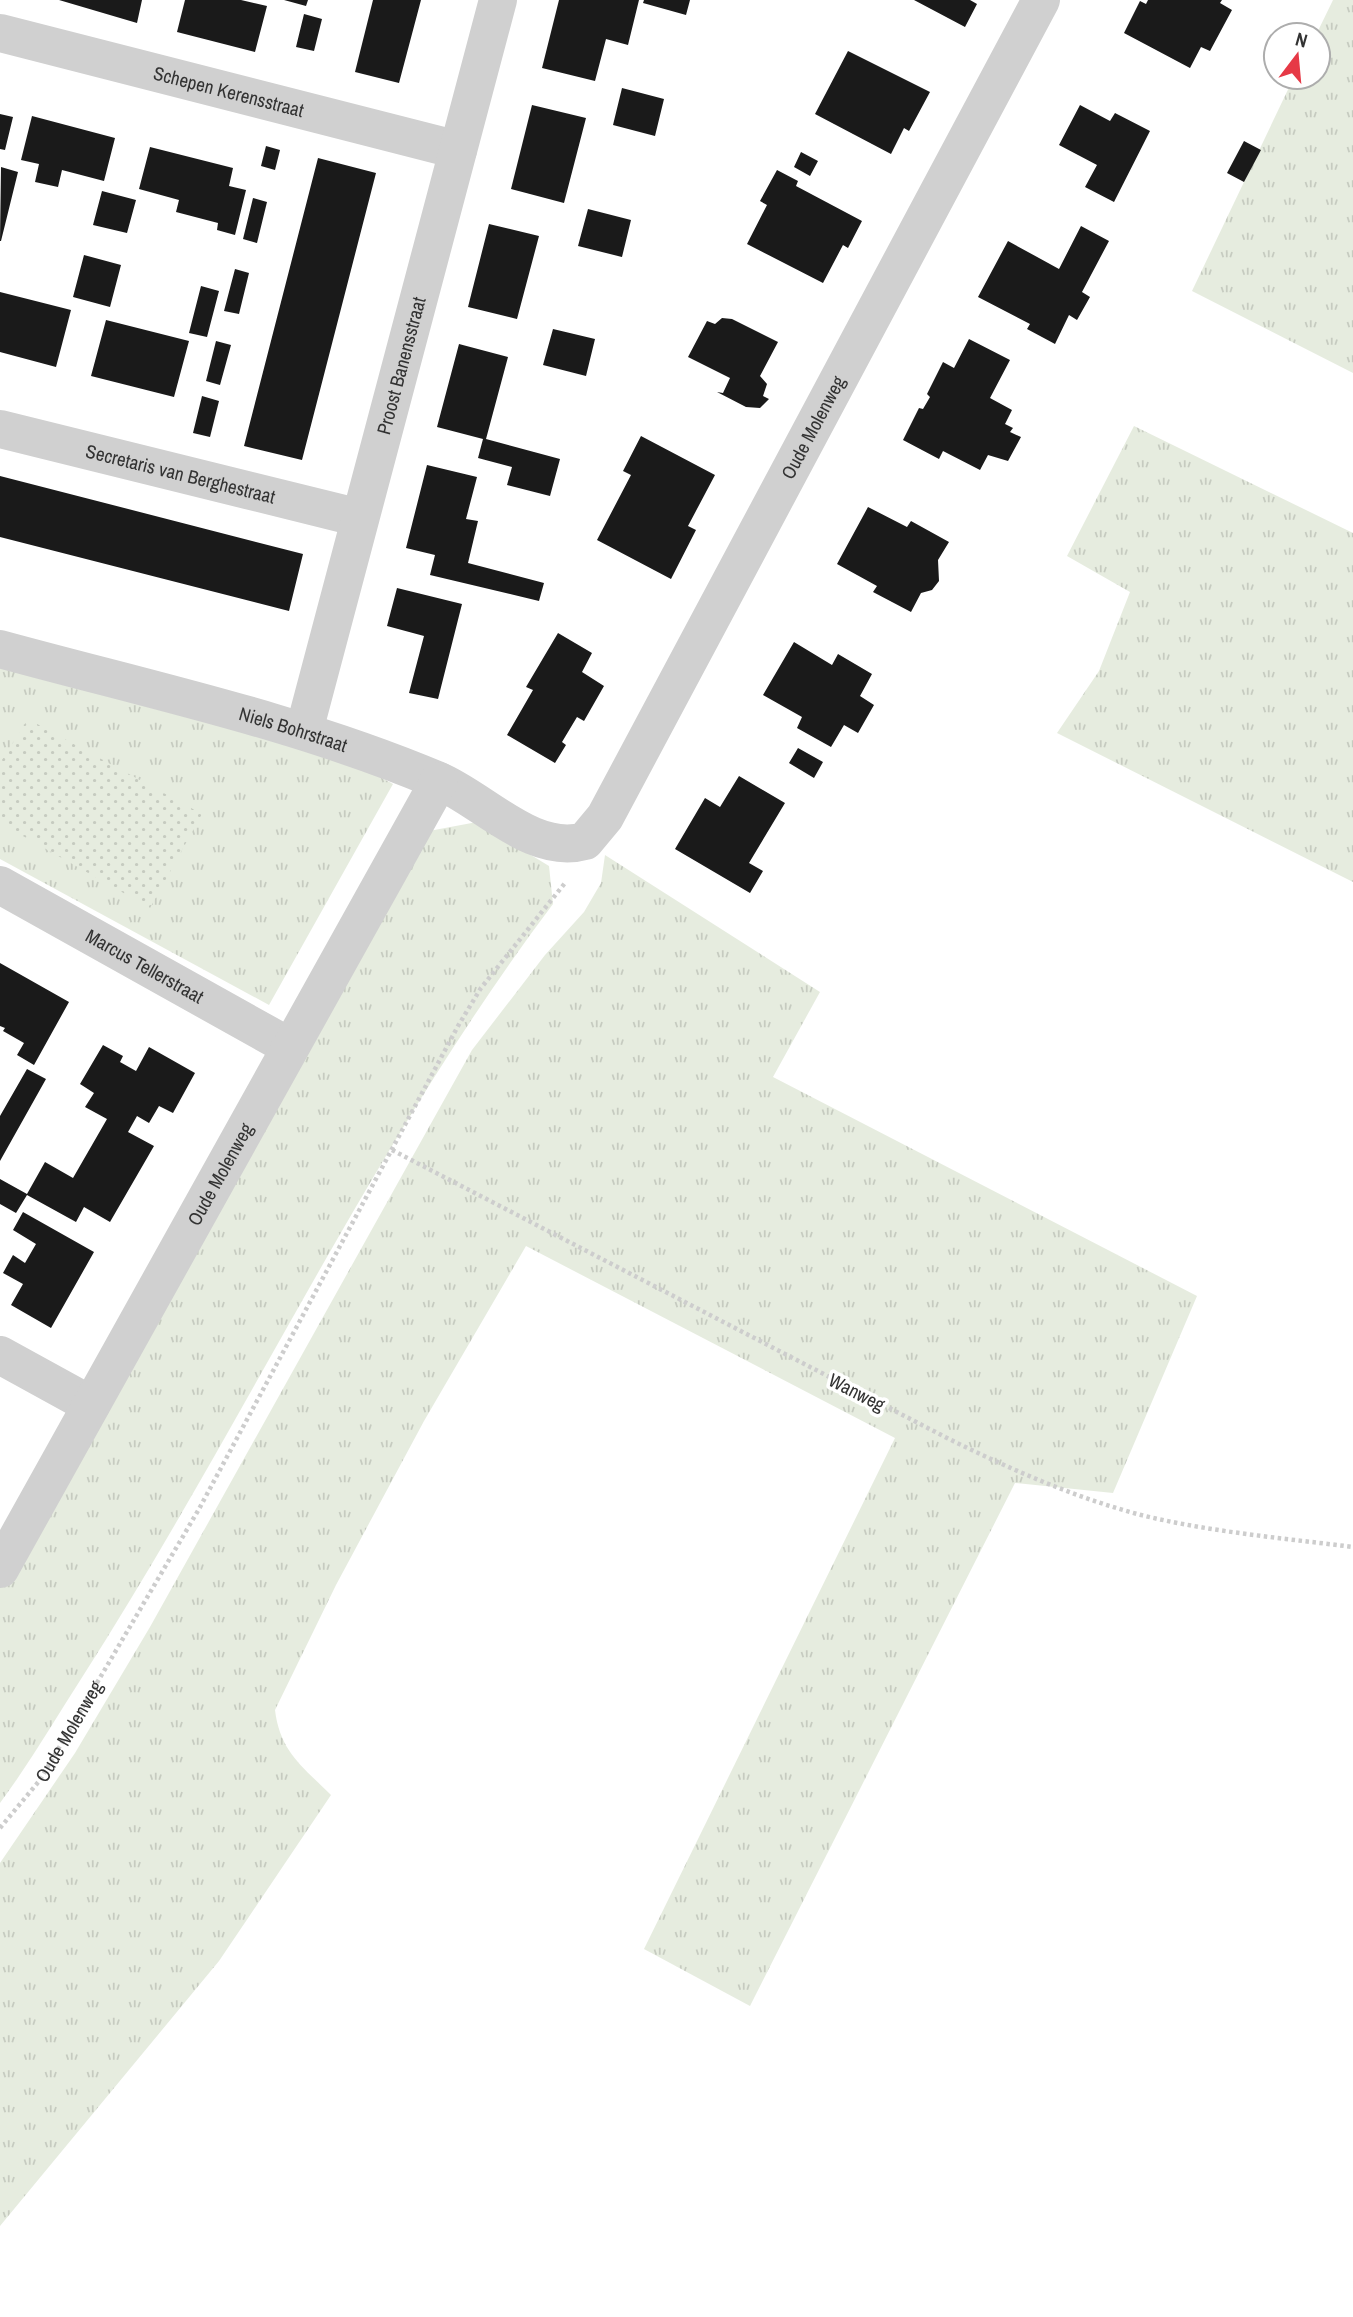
<svg xmlns="http://www.w3.org/2000/svg" width="1353" height="2317" font-family="'Archivo Narrow',sans-serif">
	<style>
		.grass { fill: url(#grass-tufts) }
		.park { fill: url(#park-dots) }
		.building { fill: #1a1a1a }
		.lines { fill: none; stroke-linecap: round; stroke-linejoin: round }
		.path { stroke: #cdcdcd; stroke-width: 4.5; stroke-dasharray: 3.5 3.5; stroke-linecap: butt }
		.minor { stroke: #d0d0d0; stroke-width: 38 }
		.labels { text-anchor: middle; stroke-width: 7; stroke-linejoin: round; paint-order: stroke }
		.street-label { font-size: 19px; fill: #333; stroke: #fff }
	</style>
	<defs>
		<pattern id="grass-tufts" width="24" height="20" patternUnits="userSpaceOnUse" patternTransform="scale(1.75)"><rect width="24" height="20" fill="#e6ecdf"/><path d="M3 7l-1-3M5 7V3M7 7l1-3M15 17l-1-3M17 17v-4M19 17l1-3" fill="none" stroke="#c6cbc0"/></pattern>
		<pattern id="park-dots" width="8" height="8" patternUnits="userSpaceOnUse" patternTransform="scale(1.75)"><rect width="8" height="8" fill="#e6ecdf"/><path d="M2 2h.1M6 6h.1" fill="none" stroke="#c6cbc0" stroke-width="1.8" stroke-linecap="round"/></pattern>
	</defs>
	<rect width="100%" height="100%" fill="#fff"/>
	<path class="grass" d="M1333 0H1353V373L1192 291 1294 77H1318L1316 35Z
		M1134 426 1353 533V882L1057 733 1099 671 1130 592 1067 556Z
		M0 663 331 751 393 784 269 1005 0 859Z
		M477 822 549 866 553 904C371 1146 244 1425 81 1679 54 1721 29 1764 0 1803V1580L429 831Z
		M605 855 820 992 773 1077 1197 1296 1113 1493 1015 1483 750 2006 644 1949 895 1438 526 1246 424 1421 336 1585 275 1710C280 1752 303 1767 331 1795L219 1961 0 2226V1863L75 1753 150 1627 472 1050 545 955 584 912 601 883Z"/>
	<path class="park" d="M28 719 202 814 150 908 0 823V763Z"/>
	<path class="building" d="M59 0H142L137 23Z
		M185 0H241L267 6 255 52 177 32Z
		M284 0H308L306 6Z
		M373 0H421L399 83 355 72Z
		M559 0H639L628 45 606 39 595 81 542 68Z
		M644 0H690L686 15 643 3Z
		M914 0H970L977 4 965 27Z
		M1148 0H1222L1220 3 1232 10 1210 51 1201 47 1190 68 1124 33 1140 1 1146 4Z
		M304 14 322 19 314 51 296 47Z
		M848 51 930 92 909 131 904 128 891 154 815 114Z
		M622 88 664 99 655 136 613 125Z
		M532 105 586 118 564 203 511 189Z
		M1080 105 1110 121 1115 113 1150 131 1114 202 1085 187 1097 165 1059 145Z
		M0 114 13 117 5 150 0 149Z
		M32 116 115 138 104 181 62 170 58 187 35 182 39 164 21 160Z
		M1244 141 1261 150 1244 182 1227 173Z
		M266 146 280 150 275 170 261 166Z
		M150 147 233 168 229 186 246 190 235 235 217 230 218 223 176 212 179 200 139 189Z
		M801 152 818 161 810 176 794 167Z
		M318 158 376 173 302 460 244 446Z
		M1 167 18 172 1 241H0Z
		M777 170 798 181 796 186 862 221 848 248 843 245 823 283 747 244 767 205 760 201Z
		M102 191 136 200 127 233 93 225Z
		M253 198 267 202 257 243 243 239Z
		M588 209 631 220 622 257 578 246Z
		M489 224 539 236 517 319 468 307Z
		M1081 226 1109 241 1082 292 1090 297 1077 320 1069 315 1055 344 1027 329 1030 324 978 297 1008 241 1059 269Z
		M84 255 121 265 110 307 73 297Z
		M235 269 249 273 239 314 224 311Z
		M201 286 219 291 207 337 189 333Z
		M0 292 71 310 56 367 0 352Z
		M722 318 732 319 778 342 760 376 767 384 763 396 769 399 760 408 746 407 717 392 723 393 730 378 688 357 707 321 715 324Z
		M106 320 189 341 174 397 91 376Z
		M553 329 595 339 586 376 543 365Z
		M969 339 1010 360 990 398 1012 410 1005 424 1013 428 1010 432 1021 437 1008 461 988 455 980 470 943 451 939 459 903 440 919 408 923 409 930 397 927 394 943 362 954 368Z
		M216 341 231 345 220 385 206 381Z
		M459 344 508 357 486 439 560 459 550 496 507 485 512 467 478 458 483 439 437 427Z
		M202 396 219 401 210 437 193 433Z
		M641 436 715 475 688 526 696 530 671 579 597 540 631 475 623 471Z
		M427 465 477 477 466 519 478 521 468 563 544 583 539 601 430 575 435 555 406 548Z
		M0 476 303 554 289 611 0 537Z
		M868 507 907 527 911 521 949 542 938 560 939 581 932 590 921 593 911 612 873 592 877 586 837 564Z
		M397 588 462 604 438 699 409 693 424 636 387 626Z
		M558 633 592 653 582 672 604 686 584 721 577 717 562 742 566 745 555 763 507 735 533 690 526 687Z
		M794 642 832 665 838 654 872 674 860 696 874 705 858 733 844 725 831 747 797 728 802 717 763 695Z
		M798 748 823 762 814 778 789 763Z
		M739 776 785 803 749 863 763 871 750 893 675 849 705 798 720 807Z
		M0 963 69 1002 34 1065 17 1055 24 1043 3 1031 5 1028 0 1026Z
		M103 1045 123 1056 120 1062 136 1071 149 1047 195 1073 173 1113 159 1106 149 1123 137 1116 128 1132 154 1146 110 1222 84 1207 76 1222 27 1195 16 1213 0 1204V1179L27 1194 45 1162 73 1178 107 1119 85 1107 94 1093 80 1084Z
		M27 1069 46 1079 0 1161V1116Z
		M23 1212 94 1252 51 1328 11 1305 23 1284 3 1273 13 1255 25 1263 36 1244 13 1230Z"/>
	<g class="lines">
		<g class="path">
			<path d="M392 1150 947 1438C1010 1469 1073 1497 1141 1515 1210 1532 1282 1538 1353 1547"/>
			<path id="s1" d="M0 1828 40 1780 199 1509 458 1026 481 988 565 883"/>
		</g>
		<g class="minor">
			<path id="s2" d="M0 33 458 150"/>
			<path id="s3" d="M0 429 360 518"/>
			<path id="s4" d="M0 649C146 689 297 721 437 780 483 799 532 856 585 841L605 817 1041 0"/>
			<path id="s5" d="M304 731 498 0"/>
			<path id="s6" d="M0 885 290 1047"/>
			<path d="M0 1355 91 1405"/>
			<path id="s7" d="M0 1569 439 781"/>
		</g>
	</g>
	<g class="labels">
		<g class="street-label">
			<text dy="7" stroke="none"><textPath href="#s2" startOffset="236">Schepen Kerensstraat</textPath></text>
			<text dy="7" stroke="none"><textPath href="#s5" startOffset="378">Proost Banensstraat</textPath></text>
			<text dy="7" stroke="none"><textPath href="#s4" startOffset="1094">Oude Molenweg</textPath></text>
			<text dy="7" stroke="none"><textPath href="#s3" startOffset="186">Secretaris van Berghestraat</textPath></text>
			<text dy="7" stroke="none"><textPath href="#s4" startOffset="304">Niels Bohrstraat</textPath></text>
			<text dy="7" stroke="none"><textPath href="#s6" startOffset="166">Marcus Tellerstraat</textPath></text>
			<text dy="7" stroke="none"><textPath href="#s7" startOffset="452">Oude Molenweg</textPath></text>
			<text transform="translate(857 1392) rotate(27)" y="7">Wanweg</text>
			<text dy="7" stroke="none"><textPath href="#s1" startOffset="119">Oude Molenweg</textPath></text>
		</g>
	</g>
	<g transform="translate(1297 56) rotate(16)"><circle r="33" fill="#ffffff" stroke="#adadad" stroke-width="2"/>
	<path d="M0-5L12 26L0 18L-12 26Z" fill="#e63946"/>
	<text y="-10" font-size="19" font-weight="bold" text-anchor="middle" fill="#333333">N</text>
	</g>
</svg>
